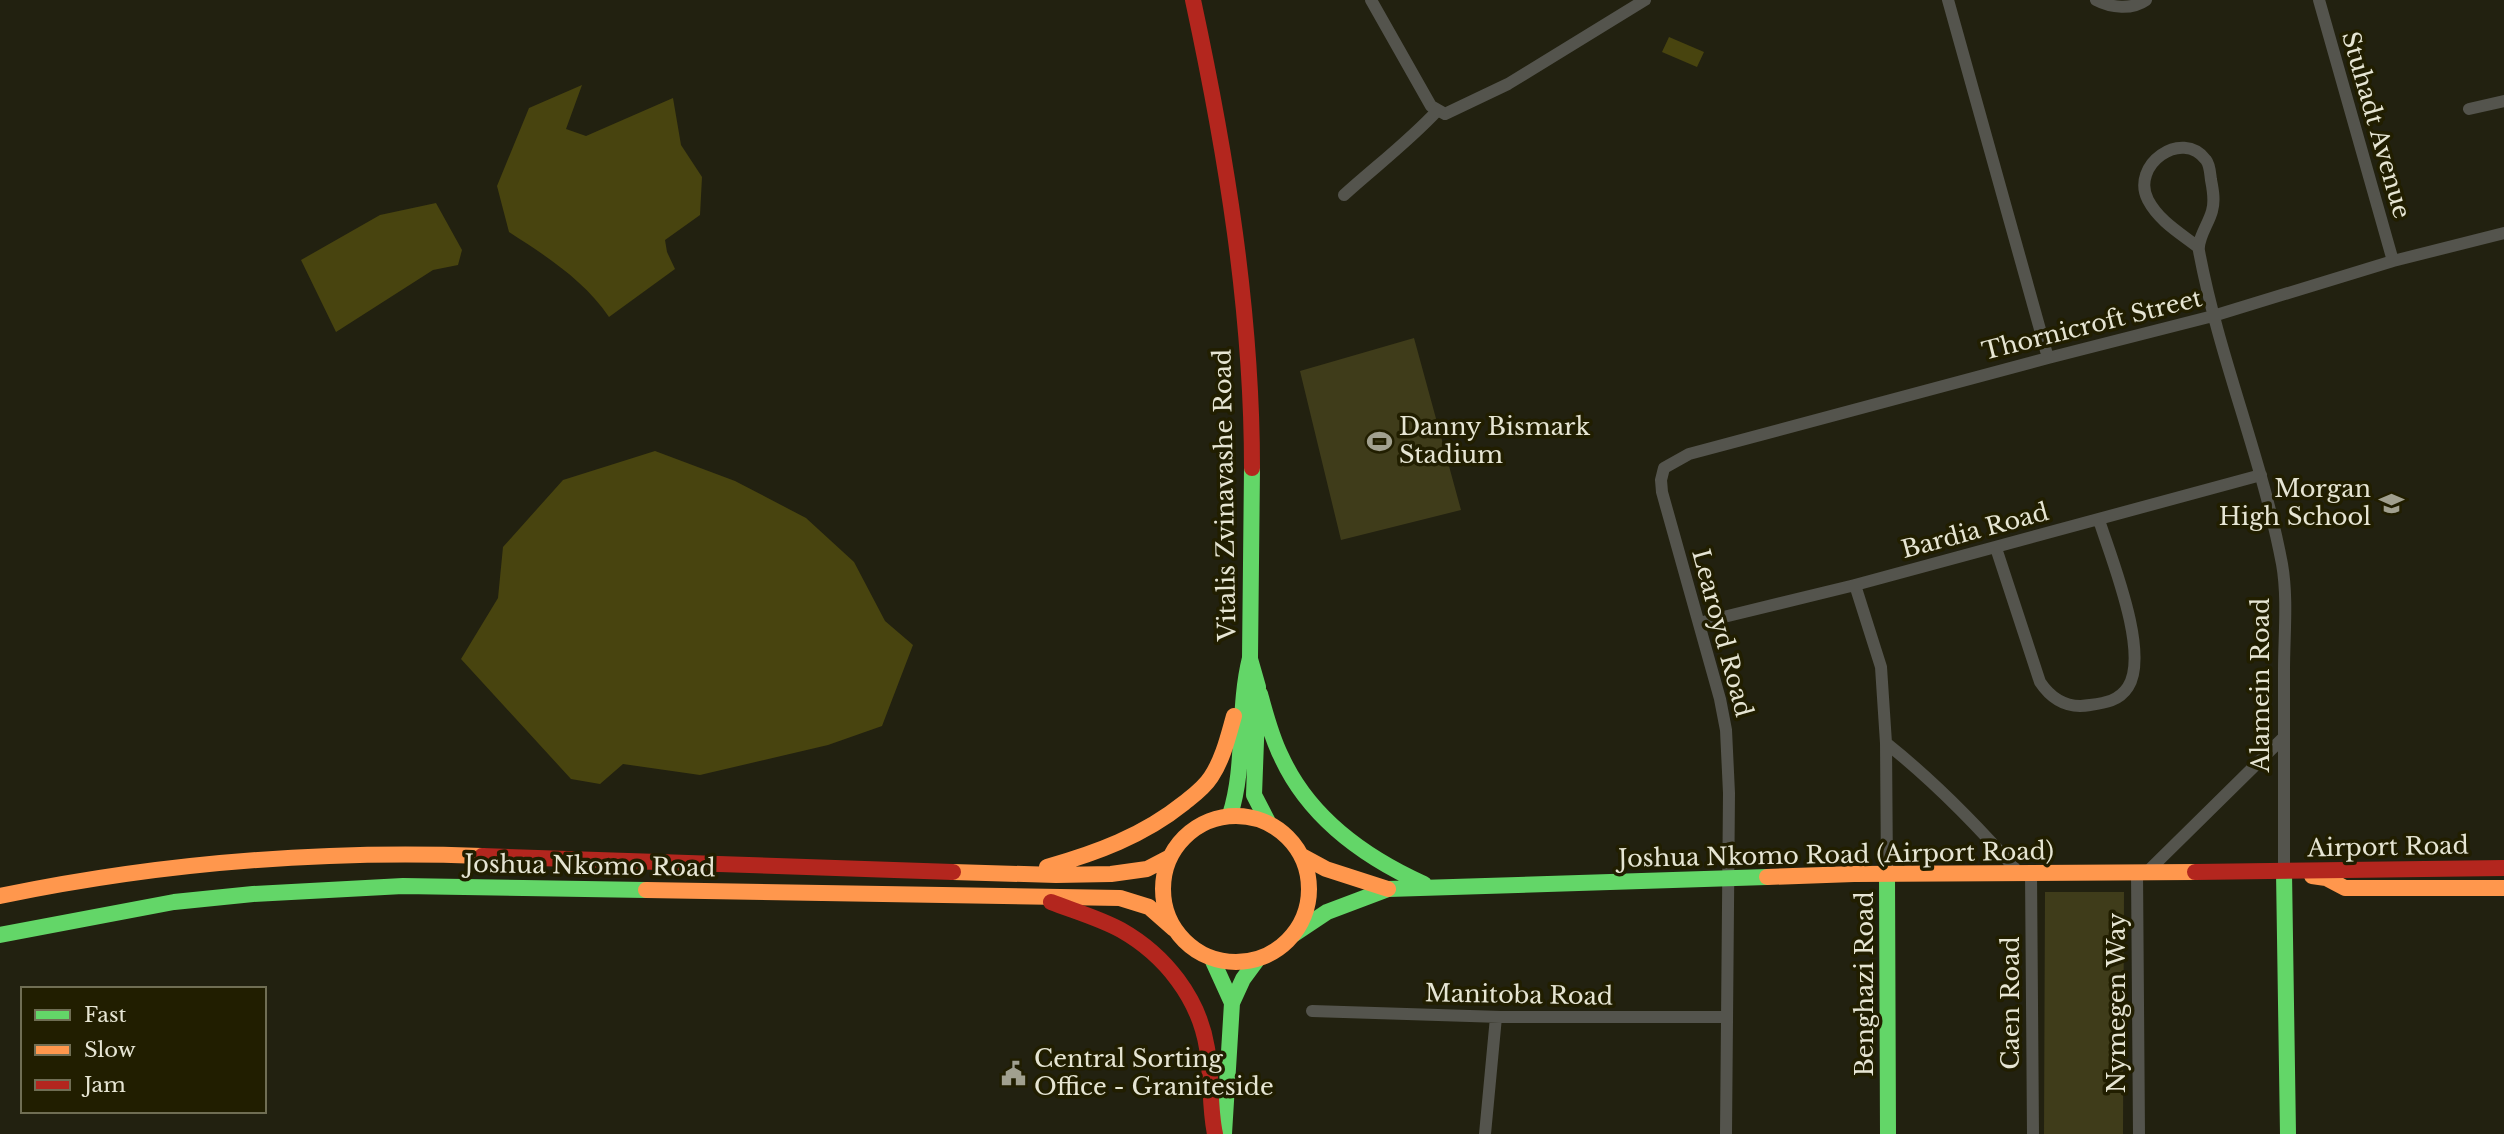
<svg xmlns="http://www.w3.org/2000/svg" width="2504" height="1134" font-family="'Libre Baskerville',serif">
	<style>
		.green { fill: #3f3c1a }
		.water { fill: #48440f }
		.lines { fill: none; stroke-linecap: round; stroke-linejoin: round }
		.street { stroke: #54544d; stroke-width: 12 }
		.fast { stroke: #63d668; stroke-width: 16 }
		.slow { stroke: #ff974d; stroke-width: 16 }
		.jam { stroke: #b3261e; stroke-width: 16 }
		.labels { text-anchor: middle; stroke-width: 7; stroke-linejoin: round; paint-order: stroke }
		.street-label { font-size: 24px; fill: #e6e5d3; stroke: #211e00 }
		.poi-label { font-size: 24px; fill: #e6e5d3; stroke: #211e00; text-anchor: start }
	</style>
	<rect width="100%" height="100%" fill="#222110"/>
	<path class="green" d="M1414 338 1461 510 1341 540 1300 371Z
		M2045 892H2124L2123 1134H2044Z"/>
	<path class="water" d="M1669 37 1704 52 1697 67 1662 52Z
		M582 85 566 129 586 136 673 98 681 145 702 177 700 215 665 240 667 252 675 269 609 317C584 280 546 256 509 232L497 186 529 108Z
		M436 203 462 250 458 265 433 270 336 332 301 260 380 215Z
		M655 451 735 481 806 518 854 562 885 621 913 645 882 726 828 745 700 775 623 764 600 784 571 779 461 659 498 598 503 547 563 480Z"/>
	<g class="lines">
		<path class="street" d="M1371 0 1431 106 1445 114 1508 84 1645 0
			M1948 0 2048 358
			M2096 0C2111 8 2132 10 2146 0
			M2319 0 2393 261
			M2469 109 2504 101
			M1344 195C1375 167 1408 142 1437 111
			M2198 247C2180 233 2159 221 2148 200 2130 165 2182 128 2206 160 2210 165 2210 173 2211 180 2213 190 2215 201 2212 211 2209 223 2197 239 2199 251 2219 358 2262 458 2282 564 2288 598 2284 636 2284 670 2284 738 2284 805 2284 872
			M1996 548 2040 682C2052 700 2068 709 2090 705 2105 703 2119 701 2128 687 2150 653 2111 558 2099 520
			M1855 585 1881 667 1886 743 1887 874
			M1699 623 1855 585 2261 475
			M1886 743C1935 782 1977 825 2018 872
			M2031 872 2033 1134
			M2137 872 2139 1134
			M2146 873 2284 737
			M1312 1011 1501 1017H1725
			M1485 1134 1496 1017
			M1726 1134 1729 793 1726 730 1720 699 1662 492 1661 480 1664 468 1689 454 2048 358 2213 316 2393 261 2504 233"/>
		<path class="fast" d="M1250 659 1258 687 1254 795 1268 822
			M1260 694C1266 715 1271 736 1281 756 1309 818 1364 857 1424 884
			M1230 815C1246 765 1237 710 1250 658L1252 468
			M2284 872 2288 1134
			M1887 874 1888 1134
			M1294 934 1327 912 1388 889 1767 877
			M0 935 174 902 253 894 403 886 646 890
			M1212 959 1232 1003
			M1224 1134 1232 1003 1243 979 1257 960"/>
		<path class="slow" d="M1163 889a73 73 0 1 1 146 0a73 73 0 1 1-146 0Z
			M1302 856 1326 869 1388 889
			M1047 867C1096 853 1143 836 1184 803 1194 795 1204 788 1211 777 1223 759 1228 737 1234 716
			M953 872 1056 875 1111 874 1147 869 1170 857
			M2312 876 2326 878 2345 888H2504
			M1767 877 1854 874 2195 872
			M646 890 1120 898 1149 907 1174 929
			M0 896C159 863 321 850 482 856"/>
		<path class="jam" d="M1193 0C1226 153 1252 311 1252 468
			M482 856 953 872
			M2195 872 2504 868
			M1051 902C1074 911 1099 918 1121 930 1165 955 1199 998 1207 1048 1212 1077 1209 1106 1215 1134"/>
	</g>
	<defs>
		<symbol id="stadium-bare" viewBox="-9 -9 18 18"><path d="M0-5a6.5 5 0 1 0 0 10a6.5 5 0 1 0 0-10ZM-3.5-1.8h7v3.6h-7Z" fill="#a1a08f" stroke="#211e00" stroke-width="2.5" paint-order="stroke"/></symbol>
		<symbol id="school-bare" viewBox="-9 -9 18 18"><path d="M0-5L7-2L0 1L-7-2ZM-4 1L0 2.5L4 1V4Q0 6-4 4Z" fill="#a1a08f" stroke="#211e00" stroke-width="2.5" paint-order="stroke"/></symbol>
		<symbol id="civic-bare" viewBox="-9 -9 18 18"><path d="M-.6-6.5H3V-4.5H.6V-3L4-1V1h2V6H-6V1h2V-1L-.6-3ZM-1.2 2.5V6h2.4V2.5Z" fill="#a1a08f" stroke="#211e00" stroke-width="2.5" paint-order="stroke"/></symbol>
	</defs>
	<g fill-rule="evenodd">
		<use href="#stadium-bare" x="1362" y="424" width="35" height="35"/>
		<use href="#school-bare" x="2374" y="486" width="35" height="35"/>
		<use href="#civic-bare" x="996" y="1056" width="35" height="35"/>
	</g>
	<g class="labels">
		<g class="street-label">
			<text transform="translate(2376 125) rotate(74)" y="8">Stuhadt Avenue</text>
			<text transform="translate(2092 325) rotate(-14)" y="8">Thornicroft Street</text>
			<text transform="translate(1225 495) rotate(-91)" y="8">Vitalis Zvinavashe Road</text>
			<text transform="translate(1975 531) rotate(-15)" y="8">Bardia Road</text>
			<text transform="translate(1722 633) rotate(75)" y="8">Learoyd Road</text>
			<text transform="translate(2261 685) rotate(-90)" y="8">Alamein Road</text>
			<text transform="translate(2388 847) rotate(-1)" y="8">Airport Road</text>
			<text transform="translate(1836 855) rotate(-1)" y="8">Joshua Nkomo Road (Airport Road)</text>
			<text transform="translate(590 866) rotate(1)" y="8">Joshua Nkomo Road</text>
			<text transform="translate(1865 984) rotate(-90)" y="8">Benghazi Road</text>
			<text transform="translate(1519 995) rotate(1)" y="8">Manitoba Road</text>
			<text transform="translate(2011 1003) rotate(-90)" y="8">Caen Road</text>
			<text transform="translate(2117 1003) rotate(-90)" y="8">Nymegen Way</text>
		</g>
		<g class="poi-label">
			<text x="1399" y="435">Danny Bismark<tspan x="1399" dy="28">Stadium</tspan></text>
			<text x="2371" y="497" text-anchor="end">Morgan<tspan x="2371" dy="28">High School</tspan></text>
			<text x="1034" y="1067">Central Sorting<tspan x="1034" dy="28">Office - Graniteside</tspan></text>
		</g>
	</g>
	<rect x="21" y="987" width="245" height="126" fill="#211e00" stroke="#706e54" stroke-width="2"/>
	<rect x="35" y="1010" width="35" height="10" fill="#63d668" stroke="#706e54" stroke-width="2"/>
	<text x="84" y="1022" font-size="21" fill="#e6e5d3">Fast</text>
	<rect x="35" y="1045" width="35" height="10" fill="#ff974d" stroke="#706e54" stroke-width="2"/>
	<text x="84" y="1057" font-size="21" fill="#e6e5d3">Slow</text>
	<rect x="35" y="1080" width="35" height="10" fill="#b3261e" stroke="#706e54" stroke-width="2"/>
	<text x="84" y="1092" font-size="21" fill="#e6e5d3">Jam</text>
</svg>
